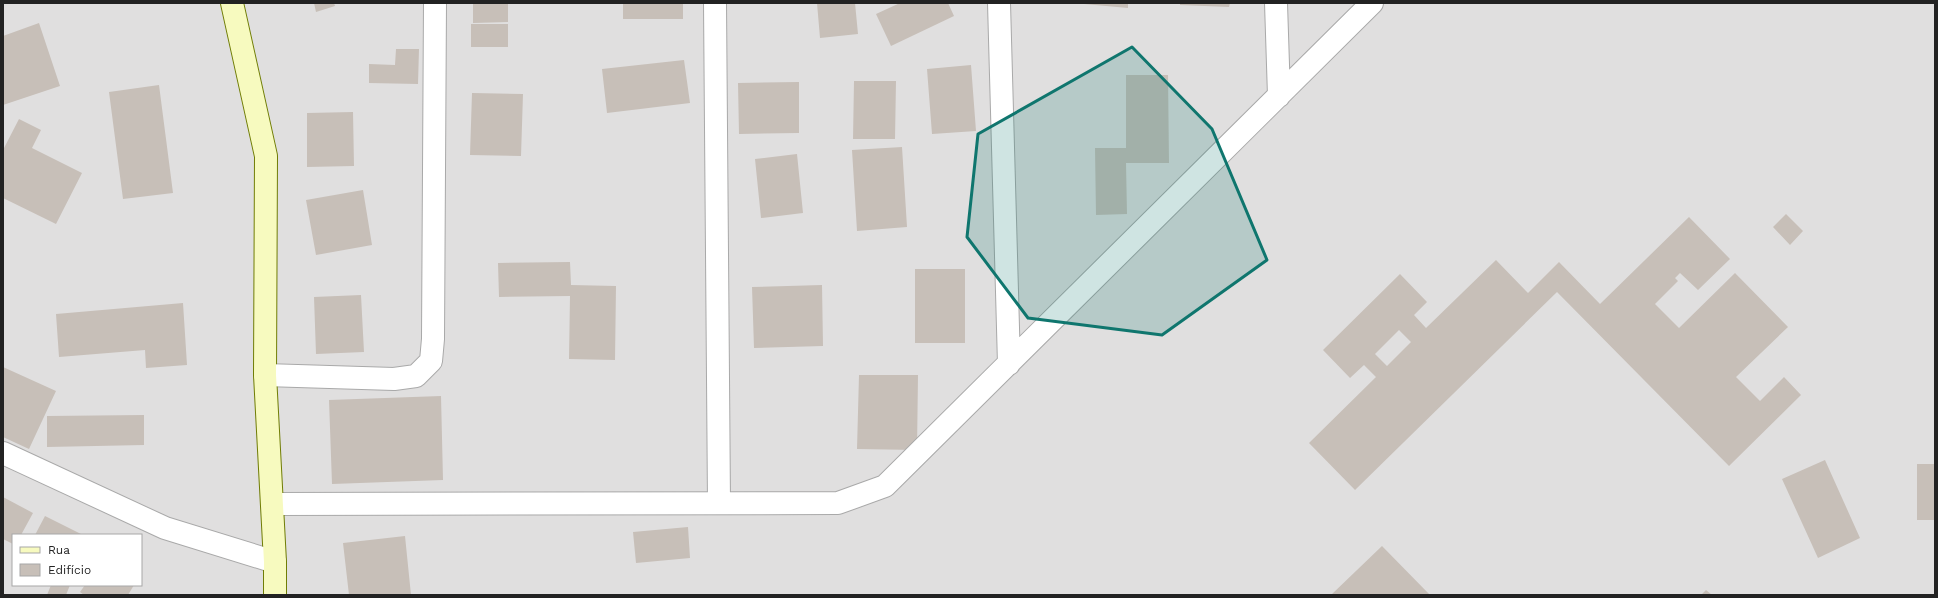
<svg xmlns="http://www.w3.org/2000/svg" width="1938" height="598" font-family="'Work Sans',sans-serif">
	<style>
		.residential { fill: #e0dfdf; fill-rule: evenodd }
		.building { fill: #c7bfb8; fill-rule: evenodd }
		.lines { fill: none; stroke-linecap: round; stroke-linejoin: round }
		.street-casing { stroke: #a9a9a9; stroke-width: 24 }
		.secondary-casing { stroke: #707d05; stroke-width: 24 }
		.street { stroke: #fff; stroke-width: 22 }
		.secondary { stroke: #f7fabf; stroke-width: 22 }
		.marked { fill: #0f766e; fill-opacity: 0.2; stroke: #0f766e; stroke-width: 3; stroke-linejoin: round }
	</style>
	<rect width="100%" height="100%" fill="#f2efe9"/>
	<path class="residential" d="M3 3H1935V595H3ZM13 535H141V585H13Z"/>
	<path class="building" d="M314 3H334L335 6 316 12Z
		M473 3H508V22L473 23Z
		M623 3H683V19H623Z
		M817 3H855L858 34 820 38Z
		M900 3H948L954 16 891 46 876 14Z
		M1073 3H1128V8Z
		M1180 3H1230L1229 7 1180 5Z
		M39 23 60 86 3 105V36Z
		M471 24H508V47H471Z
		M396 49H419L418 84 369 83V64L395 65Z
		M684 60 690 103 607 113 602 69Z
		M971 65 976 131 932 134 927 69Z
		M1126 75H1168L1169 163H1126L1127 214 1096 215 1095 148H1126Z
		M854 81H896L895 139H853Z
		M799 82V133L739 134 738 83Z
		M159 85 173 193 123 199 109 92Z
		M472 93 523 94 521 156 470 155Z
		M353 112 354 166 307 167V113Z
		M19 119 41 130 32 148 82 173 56 224 3 198V150Z
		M902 147 907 227 857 231 852 150Z
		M797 154 803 213 761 218 755 159Z
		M363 190 372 245 316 255 306 200Z
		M1786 214 1803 231 1790 245 1773 227Z
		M1689 217 1730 259 1698 290 1680 273 1675 278 1678 281 1655 304 1679 328 1735 273 1788 327 1736 377 1760 401 1784 377 1801 395 1729 466 1557 292 1355 490 1309 443 1376 377 1364 365 1350 378 1323 350 1400 274 1427 302 1414 315 1426 328 1496 260 1528 293 1559 262 1600 304ZM1399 330 1411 342 1387 366 1375 354Z
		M570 262 571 285 616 286 615 360 569 359 570 296 499 297 498 263Z
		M915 269H965V343H915Z
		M822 285 823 346 754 348 752 287Z
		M361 295 364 352 316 354 314 297Z
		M183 303 187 365 146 368 145 350 59 357 56 314Z
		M3 367 56 391 29 449 3 437Z
		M859 375H918L917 450 857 449Z
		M441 396 443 480 332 484 329 400Z
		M144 415V445L47 447V416Z
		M1825 460 1860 538 1818 558 1782 479Z
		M1917 464H1935V520H1917Z
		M3 497 33 513 21 535H13V544L3 539Z
		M45 516 83 535H35Z
		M688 527 690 558 636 563 633 532Z
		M405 536 411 595H349L343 543Z
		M1382 546 1430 595H1333L1332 594Z
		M51 585H70L66 595H47Z
		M85 585H134L128 595H84L80 592Z
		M1706 590 1712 595H1701Z"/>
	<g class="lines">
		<defs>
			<path id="street" d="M715 3 719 503
				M999 3 1009 364
				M1276 3 1279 96
				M265 375 394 379 416 376 431 361 433 339 435 3
				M3 453 165 528 275 562
				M273 504 838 503 885 486 1372 3"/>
			<path id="secondary" d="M232 3 266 156 265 375 275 562V595"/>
		</defs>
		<use href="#street" class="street-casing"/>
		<use href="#secondary" class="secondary-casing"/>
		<use href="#street" class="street"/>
		<use href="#secondary" class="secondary"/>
	</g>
	<path class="marked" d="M1132 47 1212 129 1267 260 1162 335 1028 318 967 237 978 134Z"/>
	<rect width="1938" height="598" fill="none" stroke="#222222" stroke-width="8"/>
	<rect x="12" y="534" width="130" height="52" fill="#ffffff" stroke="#a7a7a7"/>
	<rect x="20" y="547" width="20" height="6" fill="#f7fabf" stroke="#a7a7a7"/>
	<text x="48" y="554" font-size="12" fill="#222222">Rua</text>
	<rect x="20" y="564" width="20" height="12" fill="#c7bfb8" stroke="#a7a7a7"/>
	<text x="48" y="574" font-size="12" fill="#222222">Edifício</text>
</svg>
